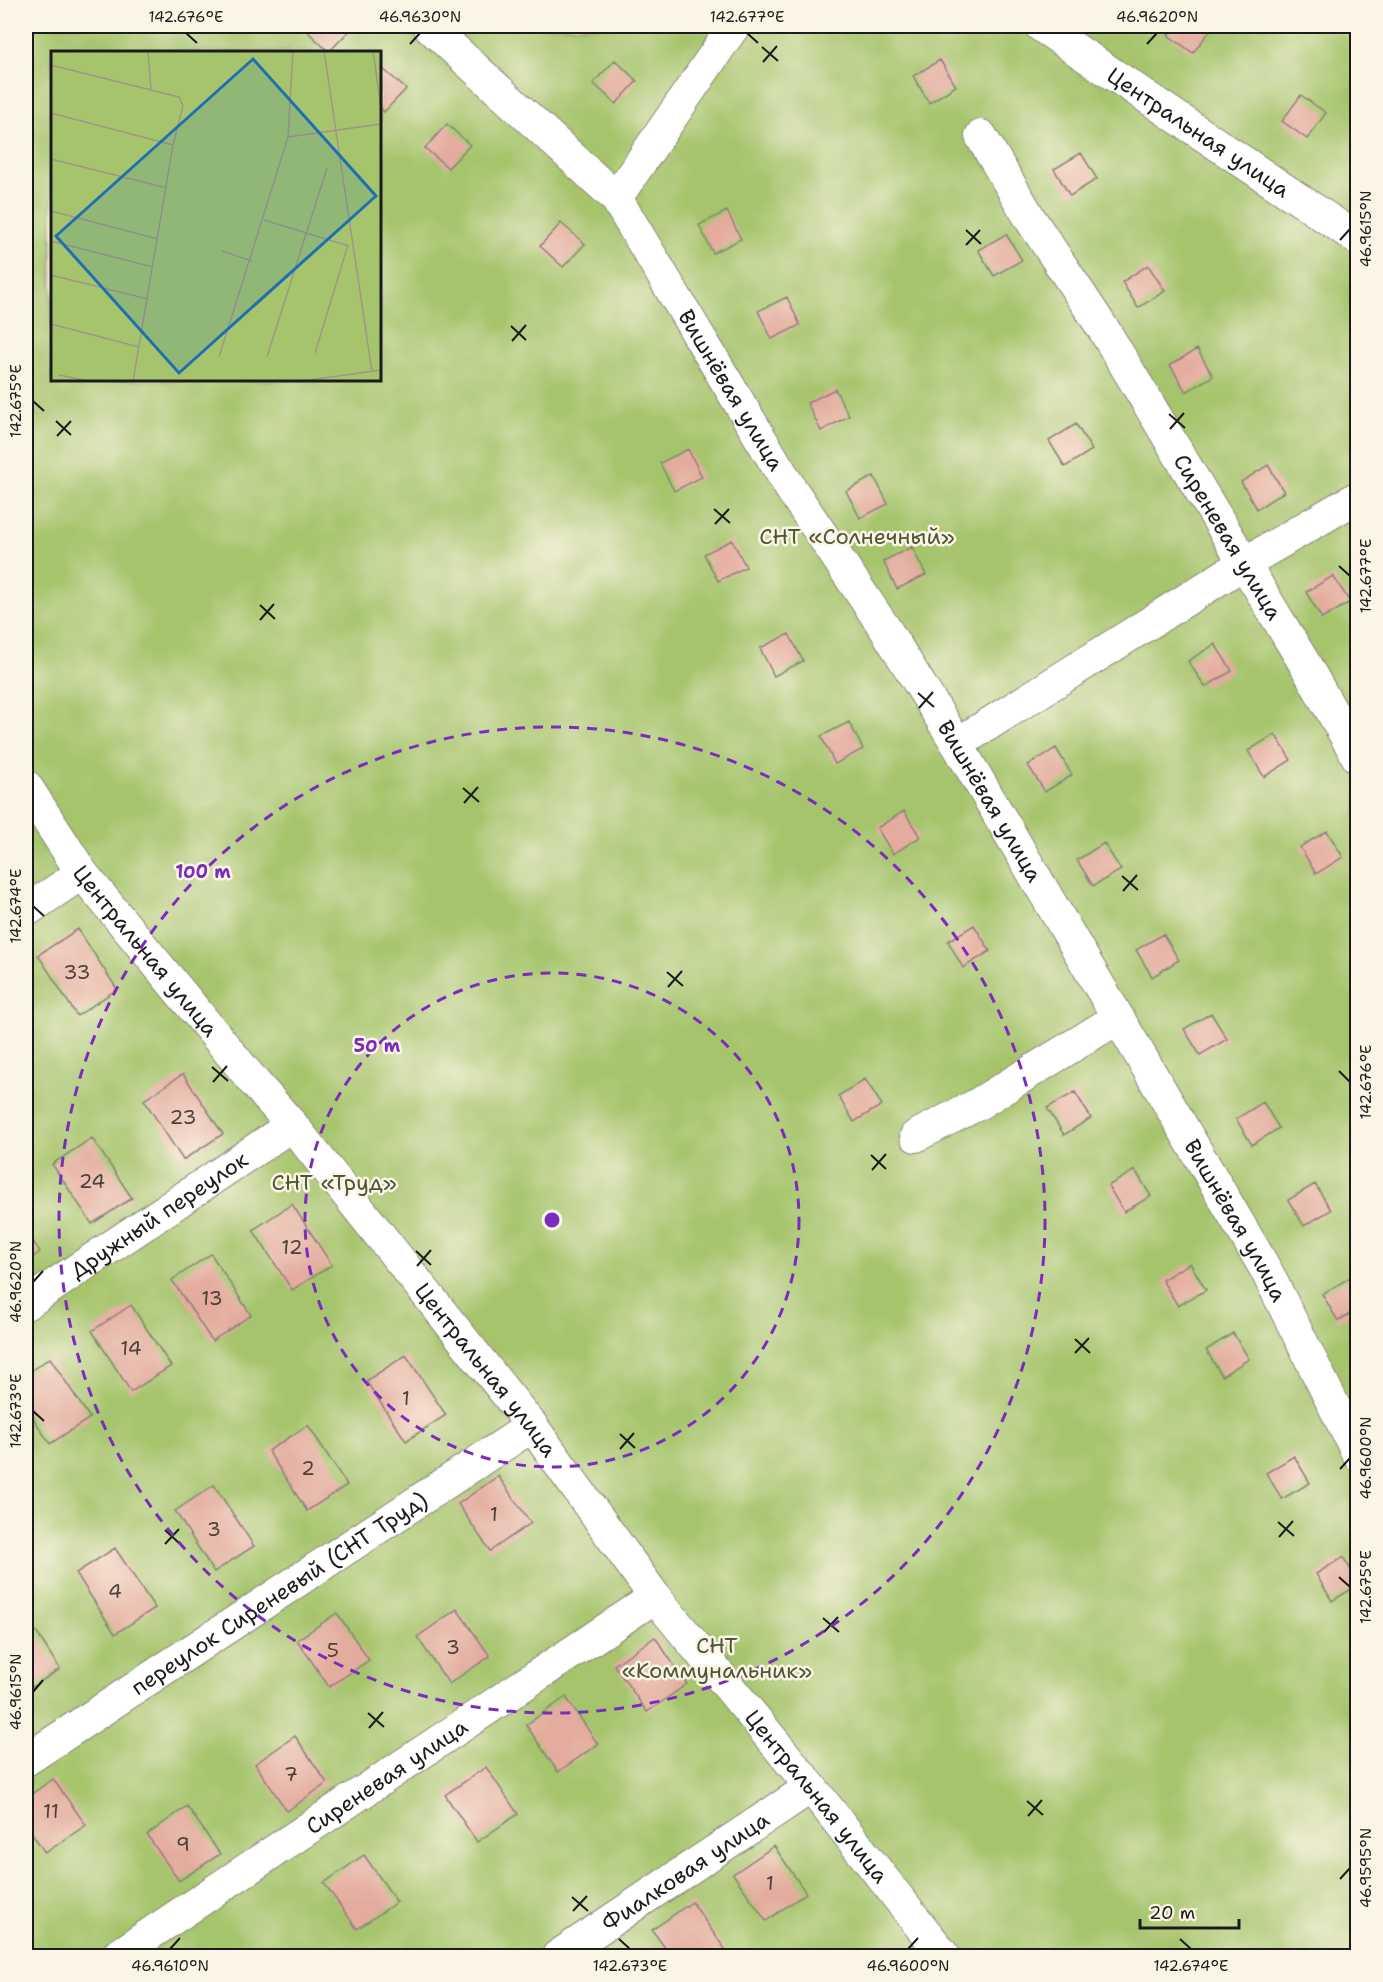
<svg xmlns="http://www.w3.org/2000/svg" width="1383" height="1982" font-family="'Shantell Sans',sans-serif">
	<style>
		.green { fill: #a5c46c; stroke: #607044; stroke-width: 1.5; fill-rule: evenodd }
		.building { fill: #e3ac9e }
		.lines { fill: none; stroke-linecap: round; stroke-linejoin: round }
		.street-casing { stroke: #8a8276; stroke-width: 34 }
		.street { stroke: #fff; stroke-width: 32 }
		.ticks { fill: none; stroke: #1c1c1c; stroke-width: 2 }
		.ring { fill: none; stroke: #7b2cbf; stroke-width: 3; stroke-dasharray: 10 8 }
		.labels { text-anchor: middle; stroke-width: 5; stroke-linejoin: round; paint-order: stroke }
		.number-label { font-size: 20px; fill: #4e403c }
		.street-label { font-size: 22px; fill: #1c1c1c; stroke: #fcf5e5 }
		.park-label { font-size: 22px; fill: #4c5738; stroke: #fcf5e5 }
		.inset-road { fill: none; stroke: #9f9687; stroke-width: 1.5 }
		.view { fill: #1f6fb2; fill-opacity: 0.15; stroke: #1f6fb2; stroke-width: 3 }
		.inset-edge { fill: none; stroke: #1c1c1c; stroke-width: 3 }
		.centre { fill: #7b2cbf; stroke: #fcf5e5; stroke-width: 3 }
		.ring-label { font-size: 18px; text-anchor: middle; font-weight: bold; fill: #7b2cbf; stroke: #fcf5e5; stroke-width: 5; stroke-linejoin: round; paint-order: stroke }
		.neatline { fill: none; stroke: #1c1c1c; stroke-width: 2 }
		.ticks-label { font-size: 15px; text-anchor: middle; fill: #1c1c1c }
	</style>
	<rect width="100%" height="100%" fill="#fcf5e5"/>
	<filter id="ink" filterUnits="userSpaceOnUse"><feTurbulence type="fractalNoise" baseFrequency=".0167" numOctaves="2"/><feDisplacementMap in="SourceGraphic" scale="12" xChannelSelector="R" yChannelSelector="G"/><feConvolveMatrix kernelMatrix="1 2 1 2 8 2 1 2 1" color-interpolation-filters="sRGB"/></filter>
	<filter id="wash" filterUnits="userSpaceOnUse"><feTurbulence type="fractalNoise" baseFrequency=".008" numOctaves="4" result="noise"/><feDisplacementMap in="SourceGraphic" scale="24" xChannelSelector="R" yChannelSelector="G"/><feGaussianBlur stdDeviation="1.35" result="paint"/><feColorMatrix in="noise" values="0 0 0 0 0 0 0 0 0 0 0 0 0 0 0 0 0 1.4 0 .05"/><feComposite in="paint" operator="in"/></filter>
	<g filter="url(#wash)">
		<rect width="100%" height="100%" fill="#f7e7cf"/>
		<path class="green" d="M26 26H1357V1956H26ZM52 52H380V380H52Z"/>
		<g id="blocks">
			<path class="building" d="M312 26H347L351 29 329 52 307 31Z
				M1175 26H1209L1212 28 1193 53 1168 35Z
				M615 60 637 81 616 104 593 83Z
				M940 60 956 86 929 103 913 76Z
				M382 68 406 89 384 112 380 108V71Z
				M1301 95 1326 113 1307 139 1282 121Z
				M447 124 470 145 448 168 425 148Z
				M1081 153 1097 179 1070 196 1054 169Z
				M727 211 741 239 713 253 699 225Z
				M561 223 585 244 563 267 540 246Z
				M1006 234 1022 260 994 276 978 250Z
				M1148 265 1165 291 1138 308 1122 282Z
				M787 297 800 325 772 339 758 311Z
				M1197 349 1213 376 1186 392 1170 365Z
				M835 389 849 416 821 431 807 403Z
				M1076 424 1092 450 1065 467 1049 441Z
				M688 449 702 477 674 491 660 463Z
				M1268 465 1284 492 1257 509 1241 482Z
				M874 476 888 504 860 518 846 491Z
				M732 540 746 567 718 581 704 554Z
				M912 547 926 575 897 589 883 561Z
				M1333 576 1350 602 1322 619 1306 592Z
				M789 634 803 661 774 676 760 648Z
				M1215 644 1232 671 1205 687 1188 661Z
				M849 722 863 749 835 764 821 736Z
				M1275 734 1291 760 1264 777 1248 751Z
				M1056 748 1072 775 1045 792 1028 765Z
				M904 811 920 837 893 854 877 828Z
				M1327 831 1343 857 1316 874 1300 847Z
				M1104 843 1121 870 1093 886 1077 860Z
				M974 925 990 951 963 968 948 941Z
				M78 929 117 989 77 1016 38 955Z
				M1163 934 1179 960 1152 977 1136 950Z
				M1211 1013 1227 1039 1200 1055 1184 1029Z
				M183 1074 223 1134 183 1160 144 1100Z
				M865 1079 882 1105 854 1122 838 1096Z
				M1075 1092 1091 1118 1064 1135 1047 1108Z
				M1263 1102 1279 1128 1252 1145 1236 1119Z
				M92 1138 132 1198 92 1224 52 1164Z
				M1135 1170 1151 1196 1124 1212 1108 1186Z
				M1315 1184 1331 1210 1304 1226 1288 1200Z
				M292 1204 332 1265 292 1290 253 1230Z
				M26 1230 40 1252 26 1262Z
				M211 1254 251 1315 212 1341 172 1280Z
				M1190 1263 1206 1290 1178 1306 1162 1280Z
				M1349 1278 1358 1292V1309L1338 1321 1322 1294Z
				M131 1305 171 1366 131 1392 92 1331Z
				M1233 1333 1249 1359 1222 1376 1206 1350Z
				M406 1355 446 1415 406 1441 366 1381Z
				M50 1358 90 1418 50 1444 26 1407V1374Z
				M308 1425 347 1485 307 1511 268 1451Z
				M1294 1456 1310 1483 1282 1499 1266 1473Z
				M498 1476 531 1523 490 1551 458 1504Z
				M214 1485 254 1546 214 1572 175 1511Z
				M115 1548 155 1608 115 1634 76 1573Z
				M1343 1557 1358 1581V1585L1332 1601 1316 1574Z
				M457 1609 490 1656 449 1684 417 1637Z
				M337 1613 369 1660 329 1687 297 1640Z
				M26 1616 60 1669 26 1691Z
				M655 1637 687 1684 647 1712 614 1665Z
				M566 1697 598 1744 558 1772 526 1725Z
				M295 1736 327 1783 287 1811 255 1764Z
				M486 1767 518 1814 477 1842 445 1795Z
				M53 1779 86 1825 45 1853 26 1824V1798Z
				M187 1806 220 1854 179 1881 147 1835Z
				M774 1846 806 1893 766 1921 733 1874Z
				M364 1855 397 1902 357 1929 324 1883Z
				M692 1902 725 1949 714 1956H671L652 1930Z"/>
		</g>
	</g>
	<g filter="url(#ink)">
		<use href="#blocks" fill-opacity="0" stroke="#8a8276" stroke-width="1.5"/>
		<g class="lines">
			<defs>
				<g id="street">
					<path id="s1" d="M429 26 616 198 791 489 886 630 957 744 1170 1106 1266 1270 1358 1454"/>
					<path id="s2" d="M1041 26 1358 239"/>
					<path id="s3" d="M981 136 1031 220 1104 330 1306 666 1358 758"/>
					<path d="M616 198 734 26"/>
					<path d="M957 744 1243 564 1358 497"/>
					<path id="s4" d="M26 786 82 873 254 1082 292 1125 532 1426 655 1597 811 1787 944 1956"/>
					<path d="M26 911 82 873"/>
					<path d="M916 1136 978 1104 1118 1018"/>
					<path id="s5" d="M26 1304 292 1125"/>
					<path id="s6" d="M26 1760 532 1426"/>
					<path id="s7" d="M117 1956 655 1597"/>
					<path id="s8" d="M558 1956 811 1787"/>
				</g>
			</defs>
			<use href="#street" class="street-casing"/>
			<use href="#street" class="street"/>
		</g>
	</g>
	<path class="ticks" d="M186 33 197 43M747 33 758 43M410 44 420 33M1147 44 1157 33M762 47 778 61M763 62 777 46M966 230 981 244M1340 240 1350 229M966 245 980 230M511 326 526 340M512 341 526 325M33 401 44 411M1169 414 1185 428M56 421 71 435M1170 429 1184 413M57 436 71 421M714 509 730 523M715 524 729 509M1339 566 1350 576M260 605 275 619M260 620 274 604M918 693 934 707M919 708 933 692M463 788 479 802M464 803 478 787M1122 876 1138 890M1123 891 1137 875M33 906 44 916M667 972 683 986M668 987 682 971M212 1067 228 1081M1339 1071 1350 1082M213 1082 227 1066M871 1155 886 1169M872 1170 886 1154M416 1251 431 1265M417 1266 431 1250M33 1282 43 1271M1075 1339 1090 1353M1075 1353 1089 1338M33 1411 44 1421M620 1434 635 1448M620 1449 634 1433M1340 1469 1350 1458M1278 1522 1294 1536M165 1530 180 1544M1279 1537 1293 1521M165 1544 179 1529M1339 1577 1350 1587M823 1618 839 1632M824 1632 838 1617M33 1692 43 1680M368 1713 384 1727M369 1728 383 1712M1027 1801 1043 1815M1028 1816 1042 1800M1340 1879 1350 1868M572 1897 588 1911M573 1911 587 1896M619 1939 630 1949M1180 1939 1191 1949M170 1949 180 1938M908 1949 918 1938"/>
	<g class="ring">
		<circle cx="552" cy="1220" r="247"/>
		<circle cx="552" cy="1220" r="493"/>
	</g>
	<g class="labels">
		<g class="number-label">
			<text x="77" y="979">33</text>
			<text x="183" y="1124">23</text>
			<text x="92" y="1188">24</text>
			<text x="292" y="1254">12</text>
			<text x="212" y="1305">13</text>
			<text x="131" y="1355">14</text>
			<text x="406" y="1405">1</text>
			<text x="308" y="1475">2</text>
			<text x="494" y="1521">1</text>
			<text x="214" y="1536">3</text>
			<text x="115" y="1598">4</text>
			<text x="453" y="1654">3</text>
			<text x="333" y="1657">5</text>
			<text x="291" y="1781">7</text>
			<text x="51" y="1818">11</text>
			<text x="183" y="1851">9</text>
			<text x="770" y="1890">1</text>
		</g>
		<g class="street-label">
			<text dy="8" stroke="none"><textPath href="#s2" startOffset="190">Центральная улица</textPath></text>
			<text dy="8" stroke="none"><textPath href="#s1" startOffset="478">Вишнёвая улица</textPath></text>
			<text dy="8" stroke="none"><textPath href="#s3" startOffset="471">Сиреневая улица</textPath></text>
			<text dy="8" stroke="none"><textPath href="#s1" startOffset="964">Вишнёвая улица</textPath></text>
			<text dy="8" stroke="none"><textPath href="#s4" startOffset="204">Центральная улица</textPath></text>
			<text dy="8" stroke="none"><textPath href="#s5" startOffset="160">Дружный переулок</textPath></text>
			<text dy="8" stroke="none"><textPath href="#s1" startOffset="1450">Вишнёвая улица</textPath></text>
			<text dy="8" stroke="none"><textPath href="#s4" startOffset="744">Центральная улица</textPath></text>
			<text dy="8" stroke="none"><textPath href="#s6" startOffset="303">переулок Сиреневый (СНТ Труд)</textPath></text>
			<text dy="8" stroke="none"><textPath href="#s7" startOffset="324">Сиреневая улица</textPath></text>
			<text dy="8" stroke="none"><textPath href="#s4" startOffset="1284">Центральная улица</textPath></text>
			<text dy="8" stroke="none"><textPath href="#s8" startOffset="153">Фиалковая улица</textPath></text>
		</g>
		<g class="park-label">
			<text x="857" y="544">СНТ «Солнечный»</text>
			<text x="334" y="1190">СНТ «Труд»</text>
			<text x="717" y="1653">СНТ<tspan x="717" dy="25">«Коммунальник»</tspan></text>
		</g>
	</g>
	<g transform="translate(51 51)">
		<rect width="330" height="330" fill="#f7e7cf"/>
		<path d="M0 0H330V330H0Z" fill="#a5c46c"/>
		<path class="inset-road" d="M97 0 100 39M273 0 321 321M322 0 330 57M0 14 128 46 132 55 122 94 82 330M0 62 122 94M237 86 330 73M0 108 116 137M0 160 107 188M213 169 298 195M0 190 102 216M171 200 201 210M0 224 97 248M0 273 88 296M264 302 297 194M168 306 237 86 242 0M216 306 276 117M8 324 38 330M251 330 330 319"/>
		<path class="view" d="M202 8 325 145 128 322 5 185Z"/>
		<rect width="330" height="330" class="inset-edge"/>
	</g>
	<circle cx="552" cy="1220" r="9" class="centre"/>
	<g class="ring-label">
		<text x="203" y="878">100 m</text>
		<text x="377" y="1052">50 m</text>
	</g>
	<rect width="1383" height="1982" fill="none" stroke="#fcf5e5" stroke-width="66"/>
	<path d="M1140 1919v9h99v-9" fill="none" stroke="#1c1c1c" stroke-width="3"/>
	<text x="1149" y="1919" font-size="18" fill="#1c1c1c" stroke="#fcf5e5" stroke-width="4.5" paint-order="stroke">20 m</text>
	<rect x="33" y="33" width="1317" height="1916" class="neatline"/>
	<g class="ticks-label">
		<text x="186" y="22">142.676°E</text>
		<text x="420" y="22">46.9630°N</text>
		<text x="747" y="22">142.677°E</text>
		<text x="1157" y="22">46.9620°N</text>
		<text transform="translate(1366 229) rotate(-90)" y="5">46.9615°N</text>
		<text transform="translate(16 401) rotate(-90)" y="5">142.675°E</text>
		<text transform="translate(1366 576) rotate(-90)" y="5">142.677°E</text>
		<text transform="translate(16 906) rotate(-90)" y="5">142.674°E</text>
		<text transform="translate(1366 1082) rotate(-90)" y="5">142.676°E</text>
		<text transform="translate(16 1282) rotate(-90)" y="5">46.9620°N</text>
		<text transform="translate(16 1411) rotate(-90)" y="5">142.673°E</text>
		<text transform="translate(1366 1458) rotate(-90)" y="5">46.9600°N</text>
		<text transform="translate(1366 1587) rotate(-90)" y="5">142.675°E</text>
		<text transform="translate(16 1692) rotate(-90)" y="5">46.9615°N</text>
		<text transform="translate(1366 1868) rotate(-90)" y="5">46.9595°N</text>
		<text x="170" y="1971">46.9610°N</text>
		<text x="630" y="1971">142.673°E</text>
		<text x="908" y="1971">46.9600°N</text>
		<text x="1191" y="1971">142.674°E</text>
	</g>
</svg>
